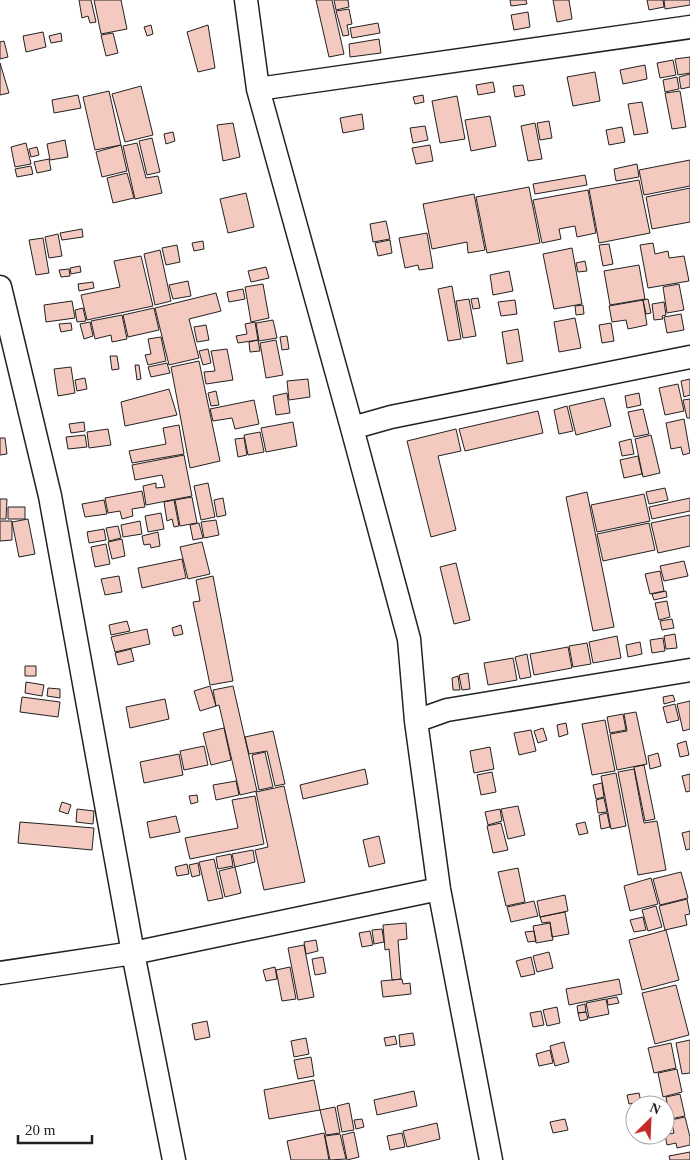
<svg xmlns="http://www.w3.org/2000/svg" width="690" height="1160" font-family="Georgia,serif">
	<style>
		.building { fill: #f3c9c0; stroke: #222 }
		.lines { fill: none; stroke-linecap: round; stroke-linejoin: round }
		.minor-casing { stroke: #222; stroke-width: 25 }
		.minor { stroke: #fff; stroke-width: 22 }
	</style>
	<rect width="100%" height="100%" fill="#fff"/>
	<path class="building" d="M79 0H91L96 22 90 23 88 16 82 18Z
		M94 0H121L127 29 101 34Z
		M316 0H332L344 54 329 57Z
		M334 0H348L349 7 336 10Z
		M510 0H526L527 4 511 6Z
		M553 0H569L572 19 557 22Z
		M647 0H663L664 7 649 10Z
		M664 0H690V5L665 9Z
		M349 9 352 24 347 25 349 35 343 36 336 11Z
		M528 12 530 27 514 30 511 15Z
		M378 23 380 33 352 38 350 28Z
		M151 25 153 34 147 36 144 27Z
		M208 25 215 68 198 72 187 32Z
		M43 32 46 47 26 52 23 36Z
		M61 33 62 41 51 43 49 36Z
		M113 33 118 53 106 56 101 35Z
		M379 39 381 53 350 57 349 44Z
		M4 41 8 57 0 59V42Z
		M690 57V73L678 75 675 59Z
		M673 60 676 75 660 78 657 63Z
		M0 63 9 93 0 95Z
		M645 65 647 79 623 84 620 70Z
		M595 72 600 101 573 106 567 77Z
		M690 74V87L681 89 679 77Z
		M677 77 679 89 665 92 663 80Z
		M493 82 495 92 478 95 476 85Z
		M523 85 525 95 515 97 513 86Z
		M141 86 153 135 125 142 112 94Z
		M109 91 121 145 95 150 83 97Z
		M680 91 686 127 672 129 665 93Z
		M78 95 81 108 54 113 52 100Z
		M423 95 424 102 415 104 413 97Z
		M457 96 465 139 440 143 432 101Z
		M642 102 648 133 634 135 628 104Z
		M362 114 364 129 343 133 340 118Z
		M490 116 496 146 471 151 465 120Z
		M549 121 552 138 540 140 537 123Z
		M233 123 240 157 223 161 217 125Z
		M535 123 542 159 528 161 521 126Z
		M425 126 428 140 413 143 410 128Z
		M622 127 625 142 609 145 606 130Z
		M173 132 175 141 166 144 164 134Z
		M152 138 160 172 147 175 139 141Z
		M65 140 68 157 50 160 47 144Z
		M26 143 31 164 15 167 11 147Z
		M137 143 146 178 158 176 162 193 135 199 123 146Z
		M121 145 127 171 102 177 96 152Z
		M430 145 433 161 416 164 412 148Z
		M37 147 39 155 31 157 29 149Z
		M49 159 51 170 37 173 34 162Z
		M690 160V186L644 195 639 170Z
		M637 164 639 177 616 181 614 169Z
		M31 166 33 174 17 177 15 169Z
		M127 173 134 198 113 203 107 178Z
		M585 175 587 185 535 194 533 184Z
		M639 180 650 233 599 243 589 189Z
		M529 187 540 243 487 253 476 197Z
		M690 188V222L652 229 646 197Z
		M588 190 596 233 577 237 575 226 559 229 561 239 542 243 533 200Z
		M246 193 254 227 228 233 220 199Z
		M474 194 485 250 468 253 467 242 432 249 423 204Z
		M386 221 390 239 373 242 370 224Z
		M82 229 83 237 62 240 60 233Z
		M427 233 433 268 419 270 418 265 405 268 399 238Z
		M58 234 62 256 49 258 45 237Z
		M43 238 49 273 36 275 29 240Z
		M390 240 392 253 378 256 375 243Z
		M203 241 204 249 194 251 192 243Z
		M653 243 655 254 668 251 669 258 684 256 689 281 648 288 640 245Z
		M609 244 613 264 603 266 599 245Z
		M177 245 180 262 166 265 162 248Z
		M572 248 582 304 554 309 543 254Z
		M160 250 171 301 155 305 144 254Z
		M141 256 153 306 87 320 81 295 120 287 114 261Z
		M585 261 587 271 578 272 576 263Z
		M639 265 645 299 610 305 604 271Z
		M80 266 81 272 71 274 70 268Z
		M266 267 269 278 251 282 248 271Z
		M69 269 70 276 61 277 59 270Z
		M509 271 513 291 493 295 490 275Z
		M188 281 191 296 173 299 169 285Z
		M93 282 94 288 79 291 78 284Z
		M263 284 269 318 251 322 245 287Z
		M679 284 684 310 667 313 663 287Z
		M452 286 461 339 448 341 438 289Z
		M243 289 245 299 229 302 227 292Z
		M216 293 221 311 189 319 199 358 169 365 155 308Z
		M478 298 480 308 473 309 471 299Z
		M469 299 476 336 463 338 456 301Z
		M648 299 651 313 646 314 643 300Z
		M515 300 517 314 501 316 498 302Z
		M643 300 647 325 628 329 626 320 612 322 609 306Z
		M72 301 75 318 46 322 44 305Z
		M664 302 666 315 662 316 663 319 654 320 652 304Z
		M583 305 584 314 576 315 575 306Z
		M83 308 86 321 77 322 75 310Z
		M154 308 159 330 128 337 123 315Z
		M681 314 684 330 667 333 664 317Z
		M122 315 127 339 112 342 111 335 95 339 91 321Z
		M575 318 581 348 559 352 554 322Z
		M273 320 277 338 259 341 256 323Z
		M90 322 93 336 84 339 80 324Z
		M255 322 258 340 238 343 236 336 247 334 245 324Z
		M71 323 72 330 61 332 59 324Z
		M611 323 614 341 602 343 599 325Z
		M206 325 209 340 197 342 194 327Z
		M518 329 523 361 507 364 502 332Z
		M287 336 289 349 282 350 280 337Z
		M161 337 166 361 148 365 145 355 151 354 148 339Z
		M258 340 260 351 250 352 249 342Z
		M276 340 283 375 266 378 260 343Z
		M208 349 211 363 203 365 199 351Z
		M227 349 233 380 206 384 204 372 215 371 211 351Z
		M110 356H117L119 369 112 370Z
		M199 361 220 461 190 468 171 367Z
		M167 363 170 373 151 377 148 367Z
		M135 365H139L141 379 137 380Z
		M71 367 75 393 58 396 54 369Z
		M85 378 87 389 77 391 75 380Z
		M308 379 310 397 289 400 287 381Z
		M690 379V395L684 397 681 381Z
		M678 384 684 411 665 415 659 388Z
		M169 389 177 415 125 426 121 402Z
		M216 391 219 405 211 406 208 393Z
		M287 393 290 413 276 415 273 396Z
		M639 393 641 405 627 408 625 396Z
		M604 398 611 426 576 435 569 406Z
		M690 399V418H687L683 400Z
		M254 400 259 424 235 429 232 418 213 421 210 409Z
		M567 406 573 431 559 434 554 410Z
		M643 409 649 434 634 437 628 412Z
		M538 411 543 433 465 451 459 429Z
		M684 419 690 453 683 455 681 447 671 449 666 423Z
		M84 422 85 431 71 433 69 424Z
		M293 422 297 446 266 452 261 428Z
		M179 425 184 454 132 463 129 451 166 444 163 428Z
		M108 429 111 445 89 448 87 432Z
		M456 429 461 451 438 456 456 530 431 537 407 441Z
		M260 432 264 452 248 455 244 435Z
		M85 435 87 447 68 449 66 437Z
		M651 435 660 473 643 477 635 439Z
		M0 438H5L7 454 0 455Z
		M244 438 247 455 238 457 235 439Z
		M631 439 634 454 622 456 619 442Z
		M184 455 192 496 146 505 143 486 156 483V488L165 487 162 475 135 480 132 465Z
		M638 456 642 474 624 478 620 460Z
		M208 483 215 517 201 520 194 486Z
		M665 488 668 500 649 504 646 492Z
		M142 491 145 507 132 509 133 516 122 519 120 511 108 513 105 498Z
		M587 492 614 627 593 631 566 497Z
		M644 494 650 521 597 532 591 505Z
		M192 497 197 523 180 526 175 500Z
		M223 498 226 515 217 517 214 500Z
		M690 498V511L652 519 649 507Z
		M0 499H7L6 519H0Z
		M104 500 107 514 85 517 82 504Z
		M174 500 179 526 174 527 172 519 167 521 164 502Z
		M8 507H25V519H8Z
		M161 513 164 529 148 532 145 516Z
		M690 515V546L658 553 651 523Z
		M28 519 35 554 19 557 12 522Z
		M216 520 219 535 204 538 201 522Z
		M0 521H12V540L0 541Z
		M140 521 142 534 123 537 121 525Z
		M199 523 203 538 193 540 190 525Z
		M649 523 655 550 603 561 597 534Z
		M118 526 121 538 109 541 106 528Z
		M104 529 106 540 89 543 87 532Z
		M158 532 160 546 151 548 150 544 144 545 142 536Z
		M122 539 125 556 112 559 108 542Z
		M202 542 210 574 188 579 180 547Z
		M106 544 110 564 95 567 91 547Z
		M182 559 186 578 142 588 138 568Z
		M684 561 688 576 664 581 660 566Z
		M456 563 470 620 454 624 440 567Z
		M660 571 664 591 650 594 645 574Z
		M119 576 122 592 105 595 101 579Z
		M213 576 233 681 210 685 193 602 200 601 196 580Z
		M666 591 667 597 654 600 652 594Z
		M667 601 670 617 659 620 655 603Z
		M672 619 674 628 662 630 660 621Z
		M127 621 130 631 111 635 109 625Z
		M181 625 183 634 174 636 172 628Z
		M147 629 150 644 115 652 111 637Z
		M675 634 677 648 666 649 664 636Z
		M617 636 621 658 593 663 589 642Z
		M663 638 665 651 652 653 650 640Z
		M640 642 642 654 628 657 626 645Z
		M587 643 591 664 573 667 569 646Z
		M568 647 572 668 534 675 530 654Z
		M131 649 134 661 118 665 115 653Z
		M527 654 531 677 520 679 515 657Z
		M513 658 517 680 488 685 484 663Z
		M25 666H36V676H25Z
		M468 673 470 689 462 690 459 675Z
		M458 676 460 690H453L452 678Z
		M26 682 44 685 42 696 25 693Z
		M210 686 216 706 200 711 194 691Z
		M233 686 257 791 240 795 219 705 216 706 213 690Z
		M48 688 60 689V698L47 696Z
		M673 695 675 701 664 704 663 697Z
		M22 697 60 702 58 717 20 712Z
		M165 699 169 719 130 728 126 707Z
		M690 701V729L683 731 677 704Z
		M675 704 679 720 667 723 663 707Z
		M636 712 647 764 617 770 610 734 627 731 624 714Z
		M623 714 626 730 610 733 607 717Z
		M605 720 615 771 592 775 582 724Z
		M566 723 568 734 559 737 557 725Z
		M224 728 231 760 211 765 203 733Z
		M543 728 547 740 538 743 534 731Z
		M531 730 536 751 519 755 514 733Z
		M273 731 285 784 275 786 267 751 249 754 245 737Z
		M686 741 689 755 680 757 677 744Z
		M204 746 208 765 184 770 180 751Z
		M490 747 494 769 474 773 470 751Z
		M265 752 273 787 259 790 252 755Z
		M658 753 661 766 650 769 648 756Z
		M179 754 183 775 144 783 140 762Z
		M644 765 655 819 645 821 634 767Z
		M365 769 368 784 303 799 300 785Z
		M634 769 644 823 657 821 666 870 638 875 618 772Z
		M492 772 496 792 481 795 477 775Z
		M616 773 626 826 611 829 601 776Z
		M690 774V791L686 792 682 776Z
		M236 781 239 795 216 800 213 785Z
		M602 783 604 797 596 799 593 785Z
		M284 786 305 882 264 890 255 850 268 847 256 792Z
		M197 795 198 802 191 804 189 796Z
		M255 796 264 844 190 859 185 838 238 828 232 800Z
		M604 798 607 812 598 813 596 800Z
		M62 802 71 805 68 814 59 811Z
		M518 806 525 835 508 839 501 809Z
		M77 809 94 811 93 824 76 822Z
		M500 809 502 821 488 825 485 812Z
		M607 813 610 827 601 829 599 815Z
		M176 816 180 832 150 838 147 822Z
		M20 822 94 828 92 850 18 843Z
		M585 822 588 833 579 835 576 824Z
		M501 823 508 850 493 853 487 826Z
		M690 831V849L686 850 682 833Z
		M379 836 385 863 369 867 363 840Z
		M253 850 255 862 235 867 232 854Z
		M231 854 233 866 218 869 216 857Z
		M214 859 223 898 208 901 199 862Z
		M198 863 200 875 192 877 189 865Z
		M187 864 189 874 177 876 175 867Z
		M235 867 241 893 225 897 219 871Z
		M518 868 525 902 506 906 498 872Z
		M681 872 688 898 660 905 653 879Z
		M651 878 658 904 630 911 624 886Z
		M565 895 568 911 540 917 537 901Z
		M687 899 690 914 685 915 687 925 665 930 659 906Z
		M534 901 538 916 511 922 507 907Z
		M656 906 662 927 648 931 642 910Z
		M565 912 569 934 552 937 550 922 542 923 540 917Z
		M643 917 646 930 634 932 630 920Z
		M406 923 407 939 398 940 401 979 392 980 389 949 385 950 383 925Z
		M550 923 553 940 536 943 533 926Z
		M382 929 384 942 374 944 372 930Z
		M666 930 679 980 642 990 629 940Z
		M370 931 373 945 362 947 359 933Z
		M534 931 536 941 528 942 525 932Z
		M316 940 318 951 306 954 304 942Z
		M304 945 314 997 298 1000 288 948Z
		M549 952 553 968 537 972 533 956Z
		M323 957 326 973 315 975 312 959Z
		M531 957 535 974 521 977 516 961Z
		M275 967 277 979 266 981 263 970Z
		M290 967 296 999 282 1001 276 970Z
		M402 979 403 984 410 983 411 994 383 997 381 981Z
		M619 979 622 994 569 1005 566 989Z
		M676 985 689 1035 655 1044 642 993Z
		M617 997 619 1003 608 1005 607 999Z
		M606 999 609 1014 589 1018 586 1003Z
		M585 1004 586 1012 578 1013 577 1006Z
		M557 1007 560 1023 547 1026 543 1010Z
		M541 1011 544 1025 533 1027 530 1013Z
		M586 1012 588 1019 580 1021 578 1013Z
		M207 1021 210 1037 195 1040 192 1024Z
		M413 1033 415 1045 400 1047 399 1035Z
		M395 1036 397 1044 386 1046 384 1038Z
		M306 1038 309 1054 294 1057 291 1041Z
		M690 1040V1073L682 1074 676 1043Z
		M564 1042 569 1062 555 1066 550 1046Z
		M671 1043 676 1068 654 1073 648 1048Z
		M550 1050 553 1063 539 1066 536 1054Z
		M311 1057 314 1076 298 1079 294 1060Z
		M677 1069 682 1092 663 1097 658 1073Z
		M314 1080 320 1110 269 1119 264 1090Z
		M414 1091 417 1106 377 1115 374 1100Z
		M639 1093 641 1102 629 1104 627 1095Z
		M680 1094 685 1116 670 1119 666 1097Z
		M349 1103 354 1130 342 1132 337 1106Z
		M335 1107 340 1133 326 1135 320 1110Z
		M685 1117 690 1137V1145L677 1148 676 1143 667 1145 665 1135 674 1133 671 1120Z
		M362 1119 364 1127 356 1129 354 1120Z
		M565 1119 568 1130 553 1133 550 1122Z
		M437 1123 440 1139 407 1147 403 1131Z
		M354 1132 359 1157 347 1160 342 1135Z
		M324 1133 329 1160H291L287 1141Z
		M402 1133 405 1147 390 1150 387 1136Z
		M340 1134 346 1159 330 1160 325 1136Z
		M690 1152V1160H670L669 1156Z"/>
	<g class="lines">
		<defs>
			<path id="minor" d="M246 0 258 89 352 428 409 639 416 721 439 889 491 1160
				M258 89 690 27
				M0 287 50 496 133 953 174 1160
				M352 428 391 417 690 357
				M416 721 447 710 690 670
				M0 973 133 953 439 889"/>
		</defs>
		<use href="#minor" class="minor-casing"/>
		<use href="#minor" class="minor"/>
	</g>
	<g transform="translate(650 1120) rotate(24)"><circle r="24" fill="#ffffff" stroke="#a7a7a7"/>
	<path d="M0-4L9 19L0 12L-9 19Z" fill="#c62828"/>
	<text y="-8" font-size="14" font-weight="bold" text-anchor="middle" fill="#222222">N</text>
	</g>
	<path d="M18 1135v8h74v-8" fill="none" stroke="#222222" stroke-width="2.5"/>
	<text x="25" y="1135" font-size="15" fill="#222222" stroke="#ffffff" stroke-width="4" paint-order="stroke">20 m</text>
</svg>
